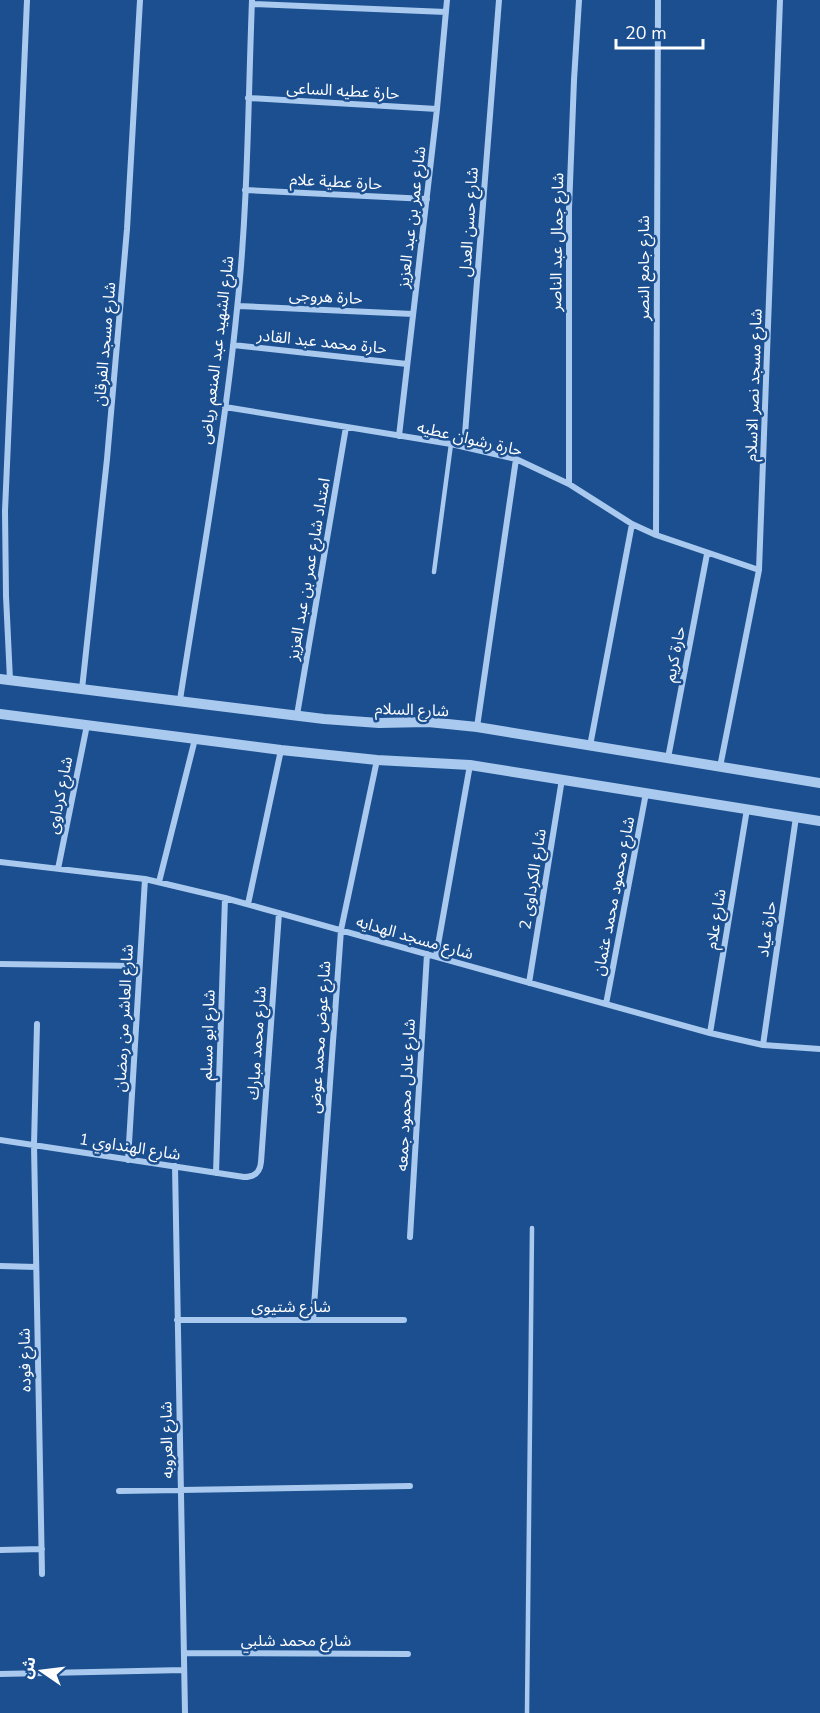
<svg xmlns="http://www.w3.org/2000/svg" width="820" height="1713" font-family="'Nunito Sans','Noto Sans Arabic',sans-serif">
	<style>
		.lines { fill: none; stroke-linecap: round; stroke-linejoin: round }
		.service { stroke: #a9c9ee; stroke-width: 4.5 }
		.minor { stroke: #a9c9ee; stroke-width: 6 }
		.tertiary { stroke: #a9c9ee; stroke-width: 10 }
		.labels { text-anchor: middle; stroke-width: 5; stroke-linejoin: round; paint-order: stroke }
		.street-label { font-size: 16px; fill: #fff; stroke: #1b4f8f }
	</style>
	<rect width="100%" height="100%" fill="#1b4f8f"/>
	<g class="lines">
		<path class="service" d="M434 572 451 444
			M527 1713 532 1228"/>
		<path class="minor" d="M252 4 446 12
			M248 98 437 109
			M245 190 427 199
			M238 306 413 314
			M233 345 407 364
			M225 407 451 444 516 459 569 484 632 524 656 535 759 570
			M399 436 437 109 447 0
			M464 447 499 0
			M569 484V209L574 80 579 0
			M656 535 658 0
			M10 680 6 596 5 511 27 0
			M82 689 107 459 127 229 140 0
			M180 700C200 570 224 440 237 309 248 207 248 103 252 0
			M297 715 346 427
			M477 727 516 459
			M590 746 632 524
			M668 758 707 554
			M720 767 759 570 780 0
			M0 862 145 879 225 898 710 1033 763 1045 820 1049
			M58 869 87 725
			M159 882 195 739
			M248 904 281 750
			M436 956 470 765
			M0 964 139 966
			M529 983 562 779
			M606 1004 646 793
			M37 1024 34 1145 42 1574
			M710 1033 747 809
			M763 1045 796 817
			M0 1140 244 1177C254 1177 260 1173 261 1162L279 913
			M128 1160 145 879
			M175 1166 185 1713
			M216 1173 225 898
			M410 1237 427 954
			M0 1266 36 1267
			M177 1320H404
			M313 1320 341 930 377 760
			M119 1491 410 1486
			M0 1550 42 1549
			M184 1653 408 1654
			M0 1674 184 1670"/>
		<path class="tertiary" d="M0 679 324 719 379 723 428 722 477 727 820 783
			M0 714 281 750 377 760 470 765 820 821"/>
	</g>
	<g class="labels">
		<g class="street-label">
			<text transform="translate(343 90) rotate(3)" y="6">حارة عطيه الساعى</text>
			<text transform="translate(336 181) rotate(3)" y="6">حارة عطية علام</text>
			<text transform="translate(411 217) rotate(-83)" y="6">شارع عمر بن عبد العزيز</text>
			<text transform="translate(468 222) rotate(-86)" y="6">شارع حسن العدل</text>
			<text transform="translate(556 242) rotate(-89)" y="6">شارع جمال عبد الناصر</text>
			<text transform="translate(643 268) rotate(-90)" y="6">شارع جامع النصر</text>
			<text transform="translate(326 296) rotate(3)" y="6">حارة هروجى</text>
			<text transform="translate(322 341) rotate(6)" y="6">حارة محمد عبد القادر</text>
			<text transform="translate(104 344) rotate(-85)" y="6">شارع مسجد الفرقان</text>
			<text transform="translate(216 350) rotate(-83)" y="6">شارع الشهيد عبد المنعم رياض</text>
			<text transform="translate(753 385) rotate(-88)" y="6">شارع مسجد نصر الاسلام</text>
			<text transform="translate(470 438) rotate(13)" y="6">حارة رشوان عطيه</text>
			<text transform="translate(308 569) rotate(-80)" y="6">امتداد شارع عمر بن عبد العزيز</text>
			<text transform="translate(674 654) rotate(-79)" y="6">حارة كريم</text>
			<text transform="translate(412 709) rotate(2)" y="6">شارع السلام</text>
			<text transform="translate(59 795) rotate(-79)" y="6">شارع كرداوى</text>
			<text transform="translate(532 879) rotate(-81)" y="6">شارع الكرداوى 2</text>
			<text transform="translate(613 896) rotate(-79)" y="6">شارع محمود محمد عثمان</text>
			<text transform="translate(715 919) rotate(-81)" y="6">شارع علام</text>
			<text transform="translate(766 929) rotate(-82)" y="6">حارة عياد</text>
			<text transform="translate(415 937) rotate(16)" y="6">شارع مسجد الهدايه</text>
			<text transform="translate(123 1018) rotate(-87)" y="6">شارع العاشر من رمضان</text>
			<text transform="translate(207 1035) rotate(-88)" y="6">شارع ابو مسلم</text>
			<text transform="translate(319 1037) rotate(-86)" y="6">شارع عوض محمد عوض</text>
			<text transform="translate(256 1043) rotate(-86)" y="6">شارع محمد مبارك</text>
			<text transform="translate(405 1095) rotate(-87)" y="6">شارع عادل محمود جمعه</text>
			<text transform="translate(130 1146) rotate(9)" y="6">شارع الهنداوي 1</text>
			<text x="291" y="1312">شارع شتيوى</text>
			<text transform="translate(24 1360) rotate(-91)" y="6">شارع فوده</text>
			<text transform="translate(166 1440) rotate(-91)" y="6">شارع العروبه</text>
			<text x="296" y="1646">شارع محمد شلبي</text>
		</g>
	</g>
	<g transform="translate(42 1671) rotate(284)" stroke="#1b4f8f" stroke-width="4.5" paint-order="stroke">
	<path d="M0-4.5L10 22L0 15L-10 22Z" fill="#ffffff"/>
	<text y="-9" font-size="16" font-weight="bold" text-anchor="middle" fill="#ffffff">ش</text>
	</g>
	<path d="M616 39v9h87v-9" fill="none" stroke="#ffffff" stroke-width="3"/>
	<text x="625" y="39" font-size="18" fill="#ffffff" stroke="#1b4f8f" stroke-width="4.5" paint-order="stroke">20 m</text>
</svg>
